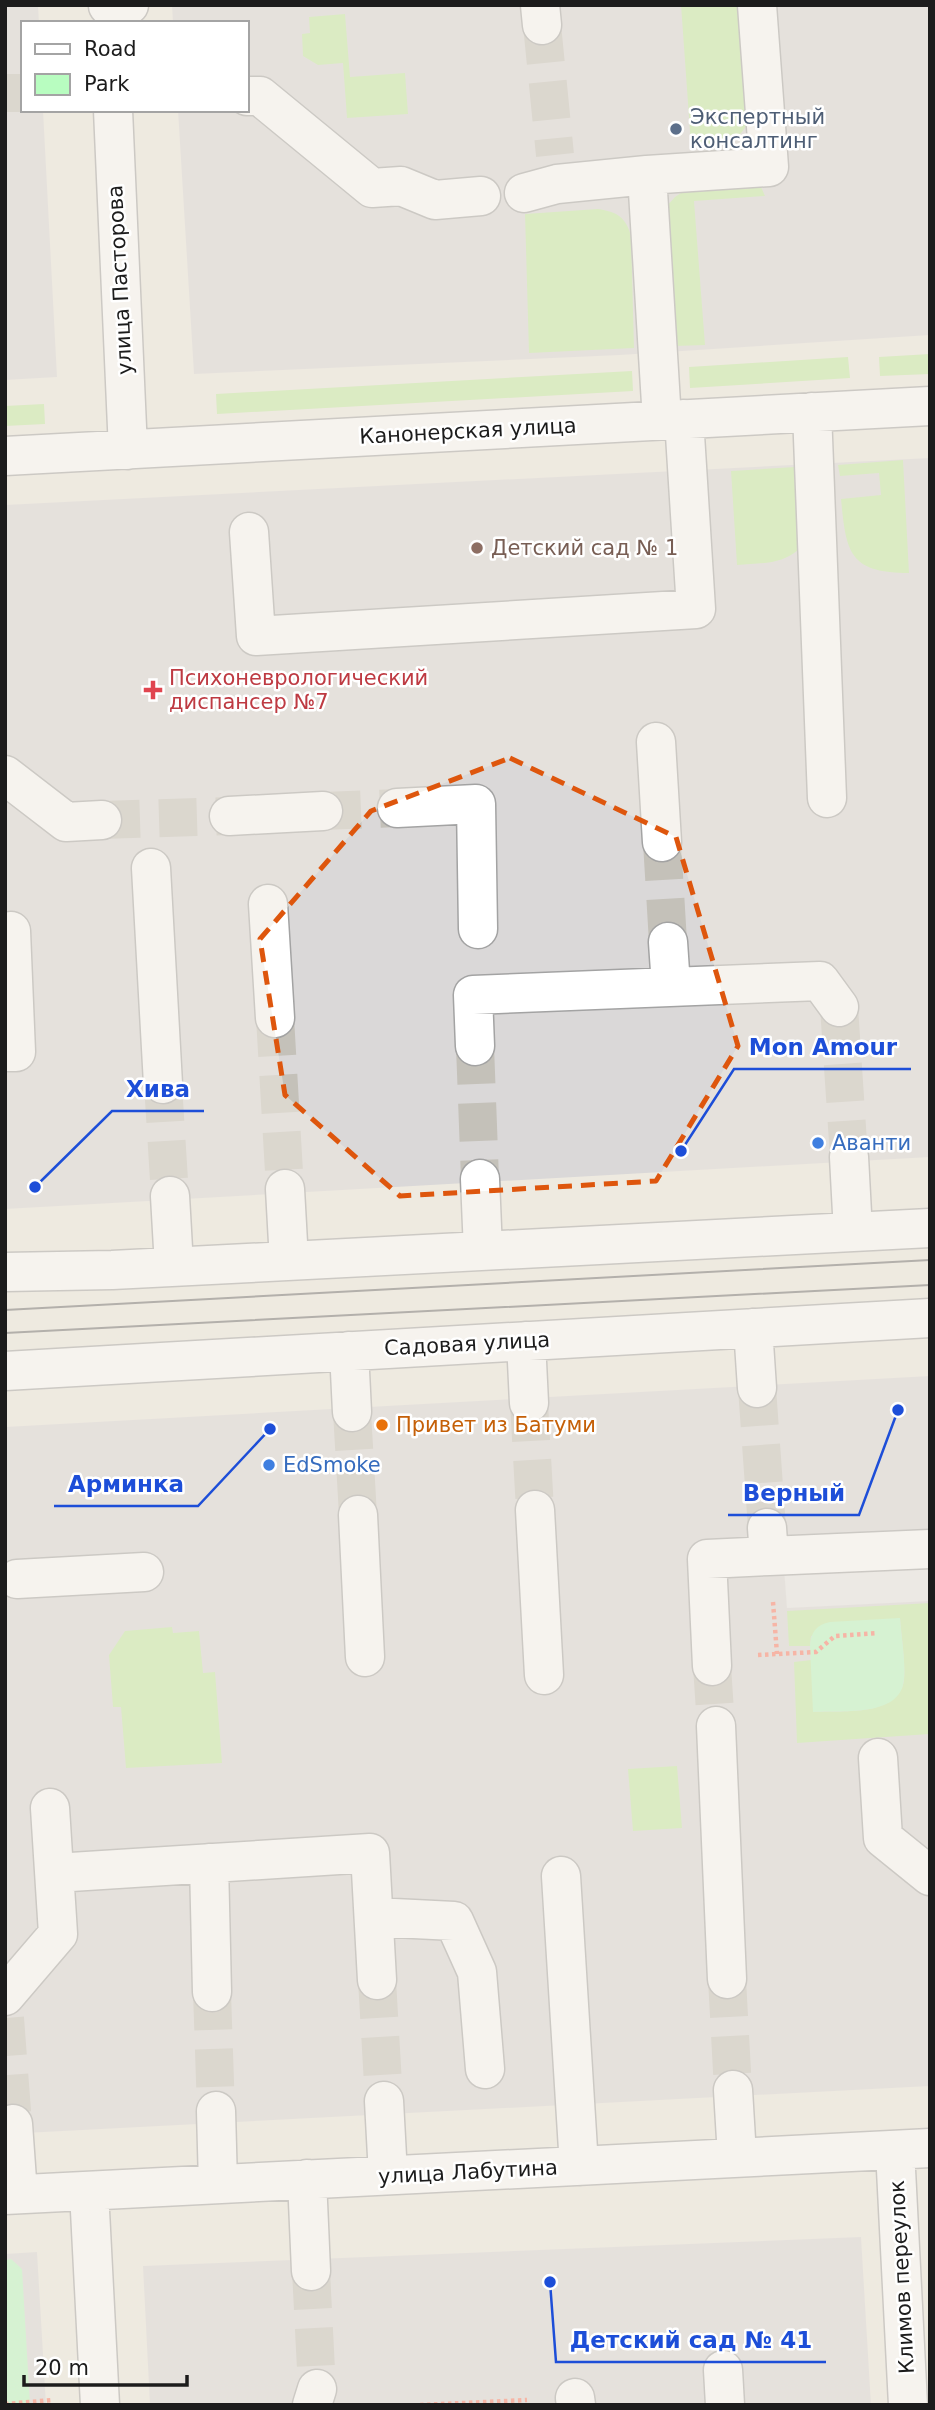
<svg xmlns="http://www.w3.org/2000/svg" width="935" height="2410" font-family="'DejaVu Sans',sans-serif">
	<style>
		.residential { fill: #dad8d8 }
		.grass { fill: #c3eda1 }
		.park { fill: #b8fdc0 }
		.parking { fill: #e8e8e8 }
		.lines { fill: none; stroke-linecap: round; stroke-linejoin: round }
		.minor-tunnel { stroke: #c4c1b9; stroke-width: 38; stroke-dasharray: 38 19; stroke-linecap: butt }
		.minor-casing { stroke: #a3a3a3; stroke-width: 41 }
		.path { stroke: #ff7760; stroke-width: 4.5; stroke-dasharray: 3.5 3.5; stroke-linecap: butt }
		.minor { stroke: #fff; stroke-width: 38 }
		.tram { stroke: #6a6a6a; stroke-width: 2 }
		.marked { fill: none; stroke: #de560d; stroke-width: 5; stroke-dasharray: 14 9; stroke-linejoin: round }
		.service-dot { fill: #5c6f8a; stroke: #fff; stroke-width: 2.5 }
		.education-dot { fill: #8d6e63; stroke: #fff; stroke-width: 2.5 }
		.health-dot { fill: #e0444e; stroke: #fff; stroke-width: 2.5 }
		.shop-dot { fill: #3f7fe0; stroke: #fff; stroke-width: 2.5 }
		.food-dot { fill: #e8710a; stroke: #fff; stroke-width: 2.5 }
		.labels { text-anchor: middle; stroke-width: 5; stroke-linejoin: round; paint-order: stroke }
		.service-label { font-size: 21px; fill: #4e5e75; stroke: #fff; text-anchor: start }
		.street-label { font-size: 21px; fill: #1c1c1c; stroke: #fff }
		.education-label { font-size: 21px; fill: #785e54; stroke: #fff; text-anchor: start }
		.health-label { font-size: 21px; fill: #be3a42; stroke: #fff; text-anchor: start }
		.shop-label { font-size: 21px; fill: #366cbe; stroke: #fff; text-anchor: start }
		.food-label { font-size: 21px; fill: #c56008; stroke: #fff; text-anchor: start }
		.leader { fill: none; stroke: #1d4ed8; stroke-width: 2.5 }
		.callout-dot { fill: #1d4ed8; stroke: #fff; stroke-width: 2.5 }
		.callout-label { font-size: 23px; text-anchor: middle; font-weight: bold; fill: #1d4ed8; stroke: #fff; stroke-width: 5; stroke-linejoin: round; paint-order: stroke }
	</style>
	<rect width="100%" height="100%" fill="#eeeae0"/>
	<path class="residential" d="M5 5H38L39 23H23V110H43L57 377 5 380Z
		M172 5H930V335L620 355 194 374 178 110H247V23H173Z
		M930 458V1157L5 1209V505Z
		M930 1376V2086L5 2134V1427Z
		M861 2237 871 2405H150L143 2266Z
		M37 2252 46 2405H5V2254Z"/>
	<path class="grass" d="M681 5H742L749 120C738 147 716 144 691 145Z
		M345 14 350 77 405 73 408 114 347 118 343 63 318 65 303 56 302 34 310 33 309 17Z
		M761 187 765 196 694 201 705 345 675 346 666 207 675 197 687 189Z
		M598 209C617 212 626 217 631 236L634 348 529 353 525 214Z
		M930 354V374L880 376 879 357Z
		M848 357 850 378 690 388 689 367Z
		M632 371 633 391 217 414 216 394Z
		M44 404 45 424 5 426V406Z
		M903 460 909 573C849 573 846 552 841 499L881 495 879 473 840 476 838 465Z
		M795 467 803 482 799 549C782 565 760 563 737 565L731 471Z
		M930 1603V1734L797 1743 794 1662 811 1660 814 1712C841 1710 892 1717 903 1685 907 1672 901 1634 900 1618L811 1636 810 1646H789L787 1611Z
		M172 1627 173 1633 199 1631 203 1673 215 1672 222 1763 126 1768 121 1707H113L109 1655 125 1631Z
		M677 1766 682 1828 633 1831 628 1769Z"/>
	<path class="park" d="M900 1618C901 1637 907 1667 903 1685 895 1717 840 1710 813 1712L810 1646C811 1632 816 1625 830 1622Z
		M11 2259 22 2269 30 2405H5V2260Z"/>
	<path class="parking" d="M930 1562V1601L787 1608 784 1568Z"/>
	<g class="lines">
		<path class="minor-tunnel" d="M542 25 555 155
			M5 93H23
			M323 811 397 808
			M102 820 229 816
			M662 842 668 942
			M839 1007 849 1157
			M275 1018 285 1189
			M475 1046 480 1179
			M163 1084 170 1196
			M757 1388 767 1528
			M529 1403 535 1510
			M352 1412 358 1515
			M712 1666 716 1726
			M727 1979 733 2090
			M377 1980 384 2101
			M212 1992 216 2111
			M5 2018 13 2124
			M311 2271 317 2389"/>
		<defs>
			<path id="minor" d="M540 5 542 25
				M108 6 129 5
				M247 96H260L372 188 401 186 435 200 481 196
				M113 110 128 450
				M524 193 557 184 647 175
				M812 412 827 798
				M662 420 647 175 769 167 757 5
				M5 456 930 406
				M249 532 256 636 696 609 684 419
				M656 742 662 842
				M5 775 66 822 102 820
				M397 808 476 804 478 929
				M229 816 323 811
				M151 868 163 1084
				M268 904 275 1018
				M668 942 671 986
				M475 1046 473 995 820 981 839 1007
				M5 1052H16L11 931
				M849 1157 853 1232
				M480 1179 483 1251
				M285 1189 289 1261
				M170 1196 174 1266
				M5 1272 112 1270 930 1228
				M753 1328 757 1388
				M526 1341 529 1403
				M349 1351 352 1412
				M5 1371 930 1318
				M535 1510 544 1675
				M358 1515 365 1657
				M769 1556 930 1549
				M17 1579 144 1572
				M712 1666 707 1559 769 1556 767 1528
				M716 1726 727 1979
				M878 1758 883 1838 930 1876
				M209 1863 212 1992
				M55 1873 370 1853 377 1980
				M561 1876 579 2166
				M374 1917 454 1921 477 1972 485 2069
				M5 1996 58 1934 50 1808
				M733 2090 737 2156
				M384 2101 388 2175
				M216 2111 218 2184
				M13 2124 18 2194
				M895 2150 908 2405
				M307 2179 311 2271
				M89 2191 100 2405
				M5 2195 930 2148
				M723 2370 725 2405
				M575 2398 576 2405
				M312 2405 317 2389"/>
		</defs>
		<use href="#minor" class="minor-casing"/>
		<path class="path" d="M773 1602 777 1654
			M758 1655 816 1652 835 1636 877 1633
			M5 2404 53 2400
			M420 2405 527 2400"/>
		<use href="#minor" class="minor"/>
		<path class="tram" d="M5 1310 930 1260
			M5 1333 930 1285"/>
	</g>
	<path d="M0 0H935V2410H0ZM510 758 676 837 738 1046 656 1181 400 1196 285 1095 260 939 371 811Z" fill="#eeeae0" fill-opacity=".55" fill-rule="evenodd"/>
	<path class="marked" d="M510 758 676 837 738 1046 656 1181 400 1196 285 1095 260 939 371 811Z"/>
	<circle class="service-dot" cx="676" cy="129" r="7"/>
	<circle class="education-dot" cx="477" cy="548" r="7"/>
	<path class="health-dot" d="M149.5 679.5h7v7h7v7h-7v7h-7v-7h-7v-7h7z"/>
	<g class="shop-dot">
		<circle cx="818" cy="1143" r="7"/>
		<circle cx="269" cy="1465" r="7"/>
	</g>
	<circle class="food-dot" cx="382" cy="1425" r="7"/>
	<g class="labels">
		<g class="service-label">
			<text x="690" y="124">Экспертный<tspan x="690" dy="24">консалтинг</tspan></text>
		</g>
		<g class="street-label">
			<text transform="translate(120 280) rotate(-93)" y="7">улица Пасторова</text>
			<text transform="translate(468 431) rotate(-3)" y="7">Канонерская улица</text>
			<text transform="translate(467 1344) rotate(-3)" y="7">Садовая улица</text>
			<text transform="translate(468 2172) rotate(-3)" y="7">улица Лабутина</text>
			<text transform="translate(902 2277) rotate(-93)" y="7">Климов переулок</text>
		</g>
		<g class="education-label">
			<text x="491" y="555">Детский сад № 1</text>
		</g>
		<g class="health-label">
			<text x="169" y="685">Психоневрологический<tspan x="169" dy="24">диспансер №7</tspan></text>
		</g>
		<g class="shop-label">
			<text x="832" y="1150">Аванти</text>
			<text x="283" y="1472">EdSmoke</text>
		</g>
		<g class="food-label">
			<text x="396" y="1432">Привет из Батуми</text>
		</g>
	</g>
	<path class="leader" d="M681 1151L734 1069H911M35 1187L112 1111H204M270 1429L198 1506H54M898 1410L859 1515H728M550 2282L556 2362H826"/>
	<g class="callout-dot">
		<circle cx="681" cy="1151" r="7"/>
		<circle cx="35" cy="1187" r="7"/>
		<circle cx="270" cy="1429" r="7"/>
		<circle cx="898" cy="1410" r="7"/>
		<circle cx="550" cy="2282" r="7"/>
	</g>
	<g class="callout-label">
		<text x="823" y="1055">Mon Amour</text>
		<text x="158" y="1097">Хива</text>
		<text x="126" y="1492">Арминка</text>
		<text x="794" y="1501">Верный</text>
		<text x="691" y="2348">Детский сад № 41</text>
	</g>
	<rect width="935" height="2410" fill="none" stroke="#1c1c1c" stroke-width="14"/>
	<rect x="21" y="21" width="228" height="91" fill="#ffffff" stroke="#a4a4a4" stroke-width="2"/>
	<rect x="35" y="44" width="35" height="10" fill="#ffffff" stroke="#a4a4a4" stroke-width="2"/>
	<text x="84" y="56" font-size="21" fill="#1c1c1c">Road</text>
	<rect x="35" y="74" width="35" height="21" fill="#b8fdc0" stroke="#a4a4a4" stroke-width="2"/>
	<text x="84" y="91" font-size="21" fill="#1c1c1c">Park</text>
	<path d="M24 2375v10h163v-10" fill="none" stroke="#1c1c1c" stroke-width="3.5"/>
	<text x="35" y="2375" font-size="21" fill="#1c1c1c" stroke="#ffffff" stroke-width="5" paint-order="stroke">20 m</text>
</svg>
